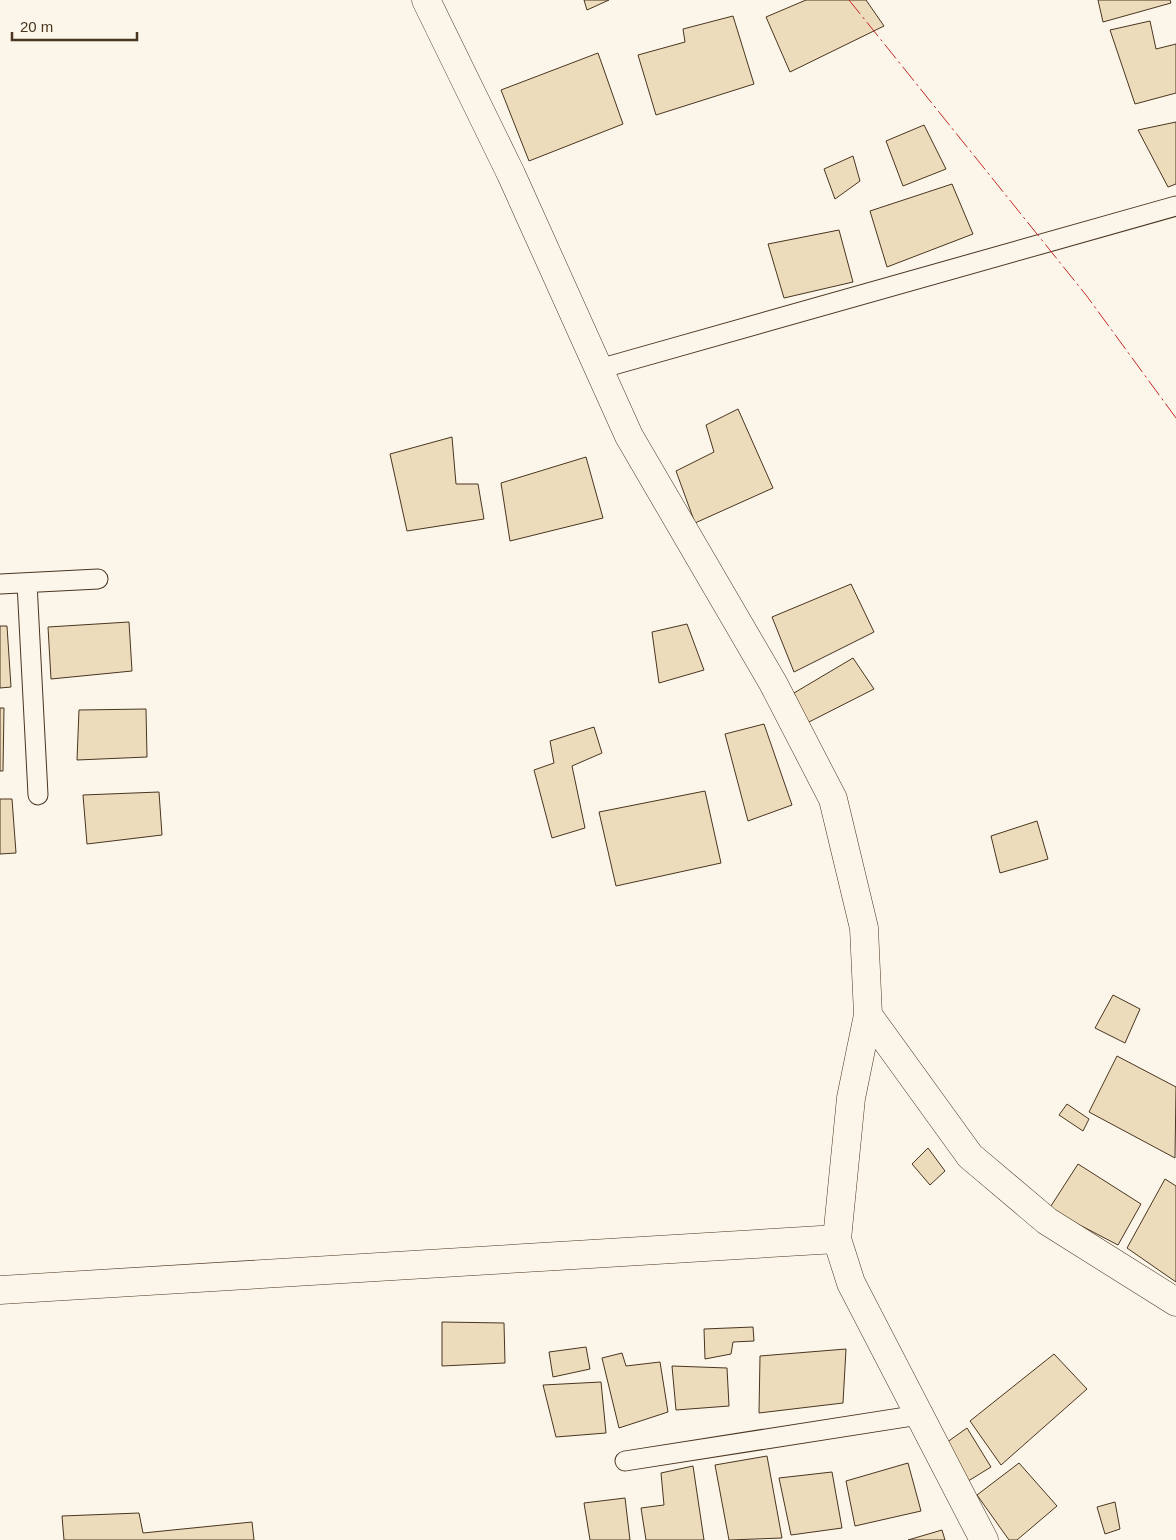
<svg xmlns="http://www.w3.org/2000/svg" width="1176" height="1540" font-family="Helvetica,sans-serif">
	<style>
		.building { fill: #ecdcbc; stroke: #4a3520 }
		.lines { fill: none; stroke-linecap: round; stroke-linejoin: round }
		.lane-casing { stroke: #4a3520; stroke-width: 21 }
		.street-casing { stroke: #4a3520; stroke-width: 29 }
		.lane { stroke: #fbf6e9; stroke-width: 19 }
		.street { stroke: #fbf6e9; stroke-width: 28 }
		.power { stroke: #c62828; stroke-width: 1; stroke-dasharray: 18 4 2.5 4; stroke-linecap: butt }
	</style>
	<rect width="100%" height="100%" fill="#fbf6e9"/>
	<path class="building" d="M584 0H609L587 10Z
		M806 0H866L884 26 790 72 766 17Z
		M1098 0H1170L1171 3 1103 22Z
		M733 16 754 84 656 115 638 55 685 42 683 29Z
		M1150 21 1156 49 1176 44V93L1135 104 1110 30Z
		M598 53 623 124 529 161 501 90Z
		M1176 122V184L1168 187 1138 130Z
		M924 125 946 169 903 186 886 141Z
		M853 156 860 181 835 199 824 169Z
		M952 184 973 234 887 267 870 211Z
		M839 230 853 282 784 298 768 244Z
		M738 409 773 488 695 523 676 471 714 452 706 425Z
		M452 437 456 484H478L484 519 407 531 390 454Z
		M586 457 603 518 510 541 501 483Z
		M851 584 874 632 794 672 772 617Z
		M129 622 132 671 51 679 48 627Z
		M687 624 704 670 659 683 652 632Z
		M0 626H7L11 687 0 688Z
		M853 658 874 689 807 723 794 693Z
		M0 708H4L3 771H0Z
		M146 709 147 757 77 760 79 710Z
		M764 724 792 805 748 821 725 734Z
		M594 727 602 753 572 766 585 828 552 838 534 770 554 763 550 741Z
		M705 791 721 863 616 886 599 812Z
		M159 792 162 835 87 844 83 795Z
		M0 799H12L16 853 0 854Z
		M1037 821 1048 859 1000 873 991 836Z
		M1113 995 1140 1009 1125 1043 1095 1028Z
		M1117 1056 1176 1087 1175 1158 1089 1112Z
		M1067 1104 1089 1119 1083 1131 1059 1115Z
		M928 1148 945 1171 930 1185 912 1164Z
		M1078 1164 1141 1204 1118 1245 1049 1209Z
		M1165 1179 1176 1186V1282L1127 1248Z
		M442 1322 504 1323 505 1363 442 1366Z
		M753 1327 754 1341 733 1342 731 1354 705 1359 704 1329Z
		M586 1347 590 1369 553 1377 549 1352Z
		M846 1349 843 1403 759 1413 760 1356Z
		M622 1353 626 1366 660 1362 668 1412 619 1428 602 1358Z
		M1054 1354 1087 1389 1001 1465 970 1421Z
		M672 1366 727 1368 729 1406 676 1410Z
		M601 1382 606 1433 556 1437 543 1385Z
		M967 1428 991 1467 965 1483 943 1445Z
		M767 1456 782 1538 729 1540 715 1465Z
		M908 1463 921 1511 855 1526 846 1481Z
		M1019 1463 1057 1506 1017 1540H1009L977 1495Z
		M693 1466 704 1540H646L641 1508 664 1505 661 1473Z
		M832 1472 842 1528 791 1535 779 1478Z
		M625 1498 630 1540H590L584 1503Z
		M1115 1502 1120 1529 1105 1534 1097 1507Z
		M139 1513 143 1533 252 1522 254 1540H64L62 1516Z
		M942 1530 945 1540H908Z"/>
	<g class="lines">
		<defs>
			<path id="lane" d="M599 369 1176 206
				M27 583 38 795
				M0 584 98 579
				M625 1461 919 1415"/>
			<path id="street" d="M426 0 511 174 629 436 773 683 833 799 864 928 868 1015 851 1098 837 1239 851 1283 984 1540
				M868 1015 970 1156 1047 1221 1176 1302
				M0 1290 837 1239"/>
		</defs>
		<use href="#lane" class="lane-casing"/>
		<use href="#street" class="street-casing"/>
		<use href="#lane" class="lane"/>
		<use href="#street" class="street"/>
		<path class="power" d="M849 0 1086 295 1176 418"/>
	</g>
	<path d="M12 32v8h125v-8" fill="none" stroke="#4a3520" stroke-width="2.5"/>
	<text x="20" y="32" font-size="15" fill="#4a3520" stroke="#fbf6e9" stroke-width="4" paint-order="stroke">20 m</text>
</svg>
